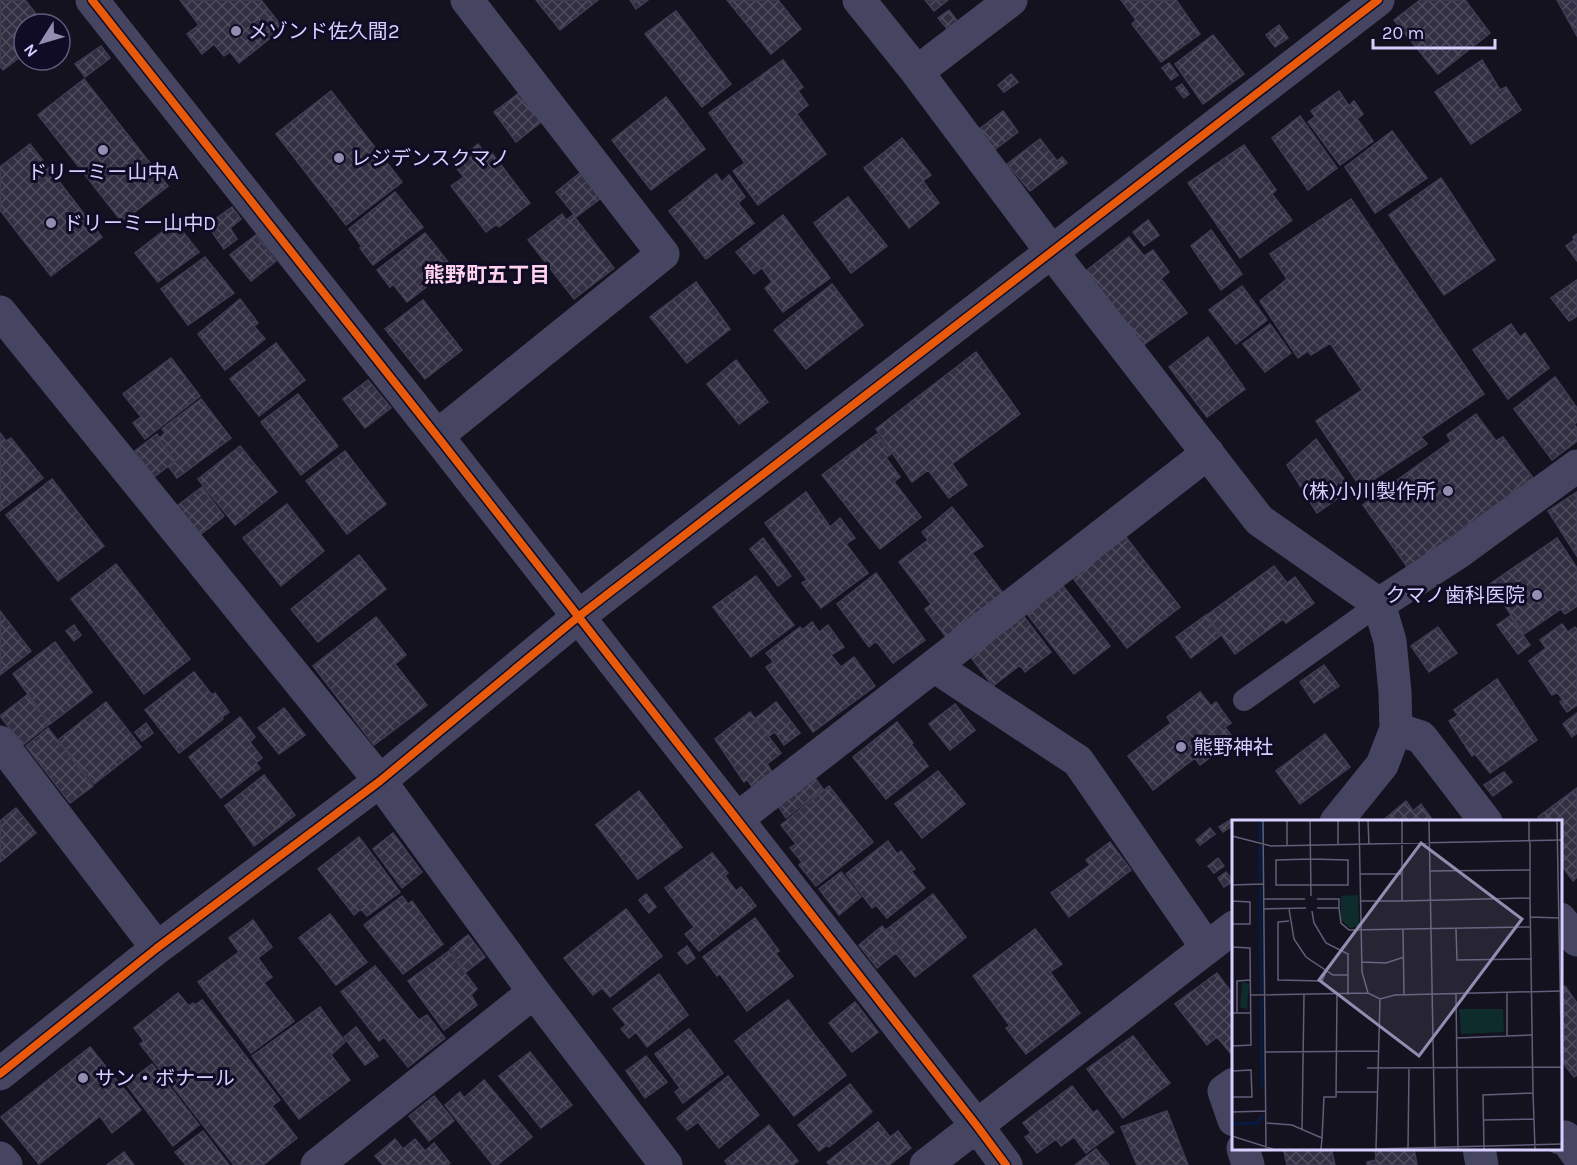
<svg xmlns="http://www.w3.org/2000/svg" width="1577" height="1165" font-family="Karla,'Noto Sans JP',sans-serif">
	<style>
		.building { fill: url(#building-cross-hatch); stroke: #403c54; stroke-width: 1.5 }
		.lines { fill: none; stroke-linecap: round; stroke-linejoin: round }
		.lane { stroke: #464561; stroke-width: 22 }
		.street { stroke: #464561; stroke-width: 33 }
		.cycleway-casing { stroke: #100c25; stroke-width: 11 }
		.cycleway { stroke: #e8590c; stroke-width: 8 }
		.poi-dot { fill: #918eb1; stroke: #100c25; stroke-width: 2 }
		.labels { text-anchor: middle; stroke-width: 6; stroke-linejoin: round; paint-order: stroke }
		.poi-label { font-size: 20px; fill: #d5d0ff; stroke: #100c25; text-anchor: start }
		.neighbourhood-label { font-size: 21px; font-weight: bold; fill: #ffd2ee; stroke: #100c25 }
		.inset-river { fill: none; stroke: #051b42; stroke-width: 3 }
		.inset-road { fill: none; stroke: #615e79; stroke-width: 1.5 }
		.view { fill: #918eb1; fill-opacity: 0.15; stroke: #918eb1; stroke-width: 3 }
		.inset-edge { fill: none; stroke: #d5d0ff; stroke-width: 3 }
	</style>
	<defs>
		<pattern id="building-cross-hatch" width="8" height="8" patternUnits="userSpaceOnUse" patternTransform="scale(1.5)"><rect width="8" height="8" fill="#322f42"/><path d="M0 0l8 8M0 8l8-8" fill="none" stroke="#4f4c5e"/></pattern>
	</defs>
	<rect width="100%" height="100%" fill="#14121f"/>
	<path class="building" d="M0 0H25L44 24H24V54L3 70 0 66Z
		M180 0H261L283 28 239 63 230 52 224 56 214 44 202 54 187 34 199 25Z
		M536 0H598L560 30Z
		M630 0H648L636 9Z
		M727 0H778L801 29 771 54Z
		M925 0H948L934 11Z
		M1121 0H1176L1200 34 1161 62 1132 24 1136 20Z
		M1420 0H1465L1490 33 1438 74 1394 20Z
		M1557 0H1577V36Z
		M949 10 958 22 948 30 938 18Z
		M676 11 731 84 702 107 645 34Z
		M1279 25 1288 38 1275 47 1266 35Z
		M1213 35 1244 74 1203 104 1175 64Z
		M101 46 110 58 85 77 75 64Z
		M783 60 803 87 798 91 808 105 797 114 826 154 758 205 733 171 745 163 709 113Z
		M1482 60 1500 90 1506 87 1521 110 1471 144 1435 92Z
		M1169 63 1178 75 1171 80 1162 68Z
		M1011 74 1018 82 1004 92 998 85Z
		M84 79 168 186 122 222 38 115Z
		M1182 84 1189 94 1184 98 1176 88Z
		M331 91 402 182 346 225 276 134Z
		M1339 91 1349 106 1354 101 1363 114 1357 119 1373 141 1340 165 1308 122 1315 117 1311 111Z
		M519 93 541 122 516 142 494 112Z
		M666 97 705 149 651 190 612 140Z
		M1003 111 1018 132 994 150 978 130Z
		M1300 116 1337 168 1308 190 1272 138Z
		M1392 131 1427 178 1375 213 1345 167Z
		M902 138 931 175 923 181 939 203 909 228 864 168Z
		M1040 139 1057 161 1062 157 1067 163 1030 191 1007 164Z
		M30 144 102 237 51 276 0 210V167Z
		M478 144 486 155 491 152 530 203 499 227 497 224 486 232 451 186 464 177 453 164Z
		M1244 145 1276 190 1272 194 1292 220 1240 258 1188 183Z
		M581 172 601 198 576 217 556 192Z
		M716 174 722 182 729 175 745 197 738 203 754 223 706 259 669 211Z
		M1441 178 1495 260 1444 295 1389 215Z
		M395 192 423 227 373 265 360 248 362 247 349 229Z
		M848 197 887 246 851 273 814 223Z
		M1351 199 1484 394 1421 437 1427 444 1361 488 1316 421 1362 390 1330 343 1311 355 1308 351 1298 358 1260 301 1287 279 1270 254Z
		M232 207 241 219 230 228 237 239 224 249 207 225Z
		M562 214 566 220 573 215 614 268 574 299 528 240Z
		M783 215 830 278 783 312 765 288 772 282 762 268 754 274 736 252Z
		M1148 220 1159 235 1144 246 1133 232Z
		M175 222 199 252 158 282 135 253Z
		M1211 230 1242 274 1221 290 1191 246Z
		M425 233 452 267 407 302 393 284 390 287 377 270Z
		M1577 234V261L1566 246 1574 240 1573 237Z
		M256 235 276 261 251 281 230 255Z
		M1129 237 1144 256 1153 250 1169 272 1161 279 1187 313 1142 346 1086 271Z
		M205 257 234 293 188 325 161 289Z
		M1577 280V316L1569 321 1551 298Z
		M696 282 730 329 687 363 650 317Z
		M832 284 863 325 806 369 774 330Z
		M1242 286 1267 320 1236 344 1209 310Z
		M240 299 258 323 254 326 265 339 225 370 198 334Z
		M423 300 462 350 425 379 385 329Z
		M1270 324 1291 353 1265 372 1243 344Z
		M1511 324 1520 337 1525 333 1549 368 1508 399 1473 350Z
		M1208 337 1245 389 1207 417 1169 367Z
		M276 343 305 380 259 416 230 379Z
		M976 352 1020 414 952 464 967 485 949 498 928 470 912 482 876 429Z
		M171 358 200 396 145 439 133 423 141 417 123 394Z
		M736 360 768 402 739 424 707 384Z
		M1555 377 1577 408V422L1574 424 1577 428V441L1552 460 1514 409Z
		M368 380 391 408 365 428 343 399Z
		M298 394 338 446 301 475 261 422Z
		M201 399 231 438 177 478 168 466 175 461 158 439 165 433 162 429Z
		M1476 414 1496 441 1503 437 1533 478 1408 568 1363 505 1451 441 1447 435Z
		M0 433 6 441 11 438 43 478 0 511Z
		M157 434 159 437 158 439 175 461 154 477 135 451Z
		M877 434 891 454 886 458 900 477 894 482 921 517 880 549 822 475Z
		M1316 439 1351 489 1317 513 1287 465Z
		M240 446 277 492 235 525 198 479Z
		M345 451 386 504 347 534 306 481Z
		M52 479 104 546 58 581 6 515Z
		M202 487 224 516 200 535 177 506Z
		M806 492 830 527 840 518 855 538 846 544 868 573 821 608 802 583 807 580 765 523Z
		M1577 492V556L1548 511Z
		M287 504 324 551 281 586 243 538Z
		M952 507 983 546 972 553 1003 593 946 637 925 609 931 604 899 562 928 540 922 532Z
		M1125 536 1180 607 1127 648 1072 577Z
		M763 538 791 576 778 586 750 549Z
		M1557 538 1577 568V606L1565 614 1561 609 1524 634 1490 584Z
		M359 555 386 589 318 642 291 609Z
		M116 564 190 659 144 694 71 599Z
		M1274 566 1287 583 1295 577 1314 603 1286 623 1283 619 1235 654 1207 615Z
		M876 573 925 640 893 663 876 641 869 647 837 604Z
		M756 576 794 625 751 657 713 607Z
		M1063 586 1110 646 1074 674 1027 614Z
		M0 611 31 651 0 675Z
		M1022 614 1051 652 1025 672 1020 665 993 686 969 655Z
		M1206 615 1220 636 1191 658 1176 637Z
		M1510 616 1530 645 1518 654 1497 625Z
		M376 617 406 655 395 664 427 705 374 745 313 666Z
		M812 622 819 632 828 625 844 647 831 655 841 667 854 657 875 686 813 732 766 667 774 662 766 653 800 627 802 630Z
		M1562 624 1568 632 1575 627 1577 629V705L1567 712 1560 702 1563 700 1557 692 1552 695 1529 661 1546 648 1540 640Z
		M74 625 81 635 74 641 66 631Z
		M1438 627 1457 653 1429 672 1411 646Z
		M55 642 92 692 50 724 13 674Z
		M1324 665 1339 686 1314 703 1300 682Z
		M194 672 212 695 215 693 229 712 222 717 223 719 179 753 145 710Z
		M1497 679 1537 740 1490 773 1475 754 1472 756 1449 721 1458 715 1454 710Z
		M1200 692 1211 706 1216 702 1231 723 1225 727 1234 739 1200 765 1195 758 1153 790 1128 756 1171 723 1167 717Z
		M27 695 49 724 23 745 0 716Z
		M106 702 141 747 94 784 58 740Z
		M776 702 800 733 784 745 775 732 769 736 756 718Z
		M955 704 975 730 950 750 929 724Z
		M284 708 305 735 279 754 258 728Z
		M750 712 781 753 767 764 772 772 752 787 747 779 744 782 715 739Z
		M1577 713V733L1572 737 1563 724Z
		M240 717 255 737 250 742 262 758 256 763 260 768 221 798 189 757Z
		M897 722 913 743 911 744 928 766 886 799 853 757Z
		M146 723 153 733 142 741 135 732Z
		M48 728 93 786 70 803 26 746Z
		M1325 734 1350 767 1300 804 1276 771Z
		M938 771 965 804 922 838 895 804Z
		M1504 772 1512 782 1493 796 1484 785Z
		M264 775 295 815 254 846 225 806Z
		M815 778 823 789 786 818 778 806Z
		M829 786 873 842 816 886 799 865 802 862 790 848 796 844 781 825Z
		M1577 788V877L1573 881 1560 863V822H1541L1538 817Z
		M639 791 682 847 638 879 596 825Z
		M1406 801 1413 811 1421 804 1434 822H1381Z
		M16 808 36 833 0 862V821Z
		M1230 820 1233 825 1223 832 1219 827Z
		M1210 828 1215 834 1200 845 1196 840Z
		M393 833 422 872 402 888 373 849Z
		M359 837 400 892 367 916 361 909 354 915 318 869Z
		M888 841 897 854 901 851 915 869 911 871 925 888 887 918 876 905 872 908 846 874Z
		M1110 842 1131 870 1069 917 1051 893 1090 865 1086 860Z
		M712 853 728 873 725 876 736 891 741 887 756 906 699 951 685 934 694 927 665 888Z
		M1218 858 1224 866 1214 873 1208 866Z
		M841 872 861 897 839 915 819 889Z
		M1226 872 1233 881 1224 887 1218 878Z
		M646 894 656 907 649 913 639 900Z
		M933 894 966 937 915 977 896 953 901 949 886 930Z
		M402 896 408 904 412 901 443 944 403 974 364 925Z
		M626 909 662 956 610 997 602 988 593 995 564 958Z
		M330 914 367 962 336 985 299 938Z
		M755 918 779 951 775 953 793 976 747 1011 720 974 717 976 703 957Z
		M253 920 272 947 258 958 272 977 264 983 294 1021 251 1053 198 982 239 952 229 938Z
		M882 926 901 949 877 968 859 945Z
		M1035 929 1062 964 1050 972 1080 1013 1026 1054 1006 1028 1010 1026 973 976Z
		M468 935 485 957 466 972 450 949Z
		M687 946 695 958 687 964 678 953Z
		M449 951 477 989 471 995 477 1005 444 1030 408 981Z
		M375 966 419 1020 427 1015 445 1038 408 1067 384 1037 379 1041 341 992Z
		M1217 973 1234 996V1054L1232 1055 1217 1037 1207 1045 1175 1004Z
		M659 974 688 1015 647 1047 636 1032 629 1038 621 1029 626 1025 613 1009Z
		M1565 986 1577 1003V1075L1574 1077 1560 1059V989Z
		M178 993 189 1006 193 1003 195 1005 202 1000 280 1100 272 1106 297 1138 263 1165H234L140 1044 144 1041 134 1028Z
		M788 1000 846 1075 794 1116 735 1041Z
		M855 1002 878 1032 852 1052 829 1023Z
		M320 1007 345 1042 331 1055 350 1080 299 1119 252 1056Z
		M356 1027 378 1056 365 1065 344 1037Z
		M689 1029 723 1073 683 1103 675 1092 680 1088 655 1054Z
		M1133 1036 1170 1083 1123 1118 1087 1069Z
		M90 1047 141 1110 112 1133 100 1116 39 1164 1 1117Z
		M530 1052 572 1105 541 1128 499 1076Z
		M646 1056 667 1082 645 1098 626 1071Z
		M152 1064 199 1125 173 1146 126 1084Z
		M728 1076 759 1115 719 1148 698 1122 687 1130 677 1118Z
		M484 1080 532 1137 497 1165H493L445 1105 460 1092 464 1098Z
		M850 1084 872 1112 829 1147 827 1145 819 1151 798 1125Z
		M1072 1086 1093 1113 1097 1110 1114 1132 1086 1153 1074 1137 1061 1146 1056 1139 1037 1153 1025 1137 1031 1133 1023 1123Z
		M434 1096 454 1121 429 1141 409 1116Z
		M1167 1111 1188 1165H1137L1121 1127Z
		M878 1122 890 1137 898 1131 911 1148 889 1165H830L827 1162Z
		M769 1125 798 1161 793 1165H728L725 1161Z
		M203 1131 229 1165H186L175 1152Z
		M395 1139 403 1149 415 1139 425 1151 434 1143 450 1163 447 1165H383L375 1156Z
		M1283 1148H1331L1335 1165H1287Z
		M1375 1148H1414L1417 1165H1367V1162L1376 1160Z
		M1096 1149 1109 1165H1075Z
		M124 1152 134 1165H107Z"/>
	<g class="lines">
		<path class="lane" d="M1244 700 1379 604"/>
		<path class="street" d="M92 0 437 436 977 1126 1006 1165
			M859 0 917 72 1051 251 1259 520 1379 604 1390 641 1395 692 1396 729 1382 765 1336 822
			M917 72 1011 0
			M0 312 380 781 534 992 317 1165
			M437 436 663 254 467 0
			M1379 604 1459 552 1577 466
			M934 666 1078 761 1207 948
			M1396 729 1421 737 1486 822
			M0 742 157 948
			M737 819 1208 453
			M1560 919 1577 940
			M534 992 666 1165
			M0 1074 157 948 380 781 578 617 1378 0
			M1234 1084 1224 1091 1234 1120
			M1560 1138 1565 1137 1577 1154
			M1243 1148 1248 1165
			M1479 1148 1482 1165
			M0 1158 6 1165
			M926 1165 1234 927"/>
		<defs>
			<path id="cycleway" d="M92 0 437 436 977 1126 1006 1165
				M0 1074 157 948 380 781 578 617 1378 0"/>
		</defs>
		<use href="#cycleway" class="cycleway-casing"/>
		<use href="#cycleway" class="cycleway"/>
	</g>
	<g class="poi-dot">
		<circle cx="236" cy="31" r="6"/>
		<circle cx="103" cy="150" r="6"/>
		<circle cx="339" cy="158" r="6"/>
		<circle cx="51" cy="223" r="6"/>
		<circle cx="1448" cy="491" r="6"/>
		<circle cx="1537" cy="595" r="6"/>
		<circle cx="1181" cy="747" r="6"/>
		<circle cx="83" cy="1078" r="6"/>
	</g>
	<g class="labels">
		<g class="poi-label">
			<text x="248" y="38">メゾンド佐久間2</text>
			<text x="351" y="165">レジデンスクマノ</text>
			<text x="103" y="179" text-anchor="middle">ドリーミー山中A</text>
			<text x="63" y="230">ドリーミー山中D</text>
			<text x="1436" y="498" text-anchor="end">(株)小川製作所</text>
			<text x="1525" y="602" text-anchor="end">クマノ歯科医院</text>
			<text x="1193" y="754">熊野神社</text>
			<text x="95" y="1085">サン・ボナール</text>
		</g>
		<g class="neighbourhood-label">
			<text x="487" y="282">熊野町五丁目</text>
		</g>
	</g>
	<g transform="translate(1232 820)">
		<rect width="330" height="330" fill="#14121f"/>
		<path d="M126 75 127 106 118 108 109 100V76ZM10 162 17 164 15 190 8 187ZM227 189H271L272 212 229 214Z" fill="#0f2c2d"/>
		<path class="inset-river" d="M28 1V21M28 25V63M28 67 29 174M29 178 30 267M0 304 26 303 31 295"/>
		<path class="inset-road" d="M31 1 34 329M55 1V26M78 1 79 76M106 1V25M127 1 130 152 136 173 148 179 163 175 330 171M136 1 137 25M170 1V81L298 78V22M197 1 203 329M297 1V22M325 1 330 265M0 16 39 26 330 20M79 39 116 40V65H44V40ZM198 51 298 50M128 54H169M0 65 31 64M298 78 301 273M32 79H73M0 81 18 82V104H0M129 81H170M85 88H107V79H85M107 88 109 103 117 110 299 107M32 89 74 88M57 89 62 119 74 137 101 155H116M80 91 82 103 94 123 116 134V175M299 97 327 98M57 101 46 102V160L90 161 94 152M224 109 225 140 300 139M171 110 172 174M0 127 18 128 19 225 0 226M130 142 154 143 172 137M275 173V216M224 174 226 329M19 175 136 173M0 193H19M5 193V161L18 160M225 218 301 215M33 232 147 231M135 248 330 247M0 251 19 250 20 277H0M104 272H146M0 292 34 291M252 300 302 299M35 303 60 305 90 318 89 329M70 310 72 175M0 316 41 329M90 318 92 277H104L105 175M143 329 330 324M144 329 148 179M176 329 177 249M252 329 251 275 301 273 303 329"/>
		<path class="view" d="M189 23 290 99 187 236 87 160Z"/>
		<rect width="330" height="330" class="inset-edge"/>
	</g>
	<g transform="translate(42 42) rotate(233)"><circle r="28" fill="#100c25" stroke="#5f5a7c" stroke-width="1.5"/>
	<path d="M0-4.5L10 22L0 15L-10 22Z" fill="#918eb1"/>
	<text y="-9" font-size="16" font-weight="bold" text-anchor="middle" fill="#d5d0ff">N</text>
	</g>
	<path d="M1373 39v9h122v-9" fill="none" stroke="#d5d0ff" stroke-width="3"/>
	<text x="1382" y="39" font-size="18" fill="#d5d0ff" stroke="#100c25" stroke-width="4.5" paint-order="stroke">20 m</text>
</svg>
